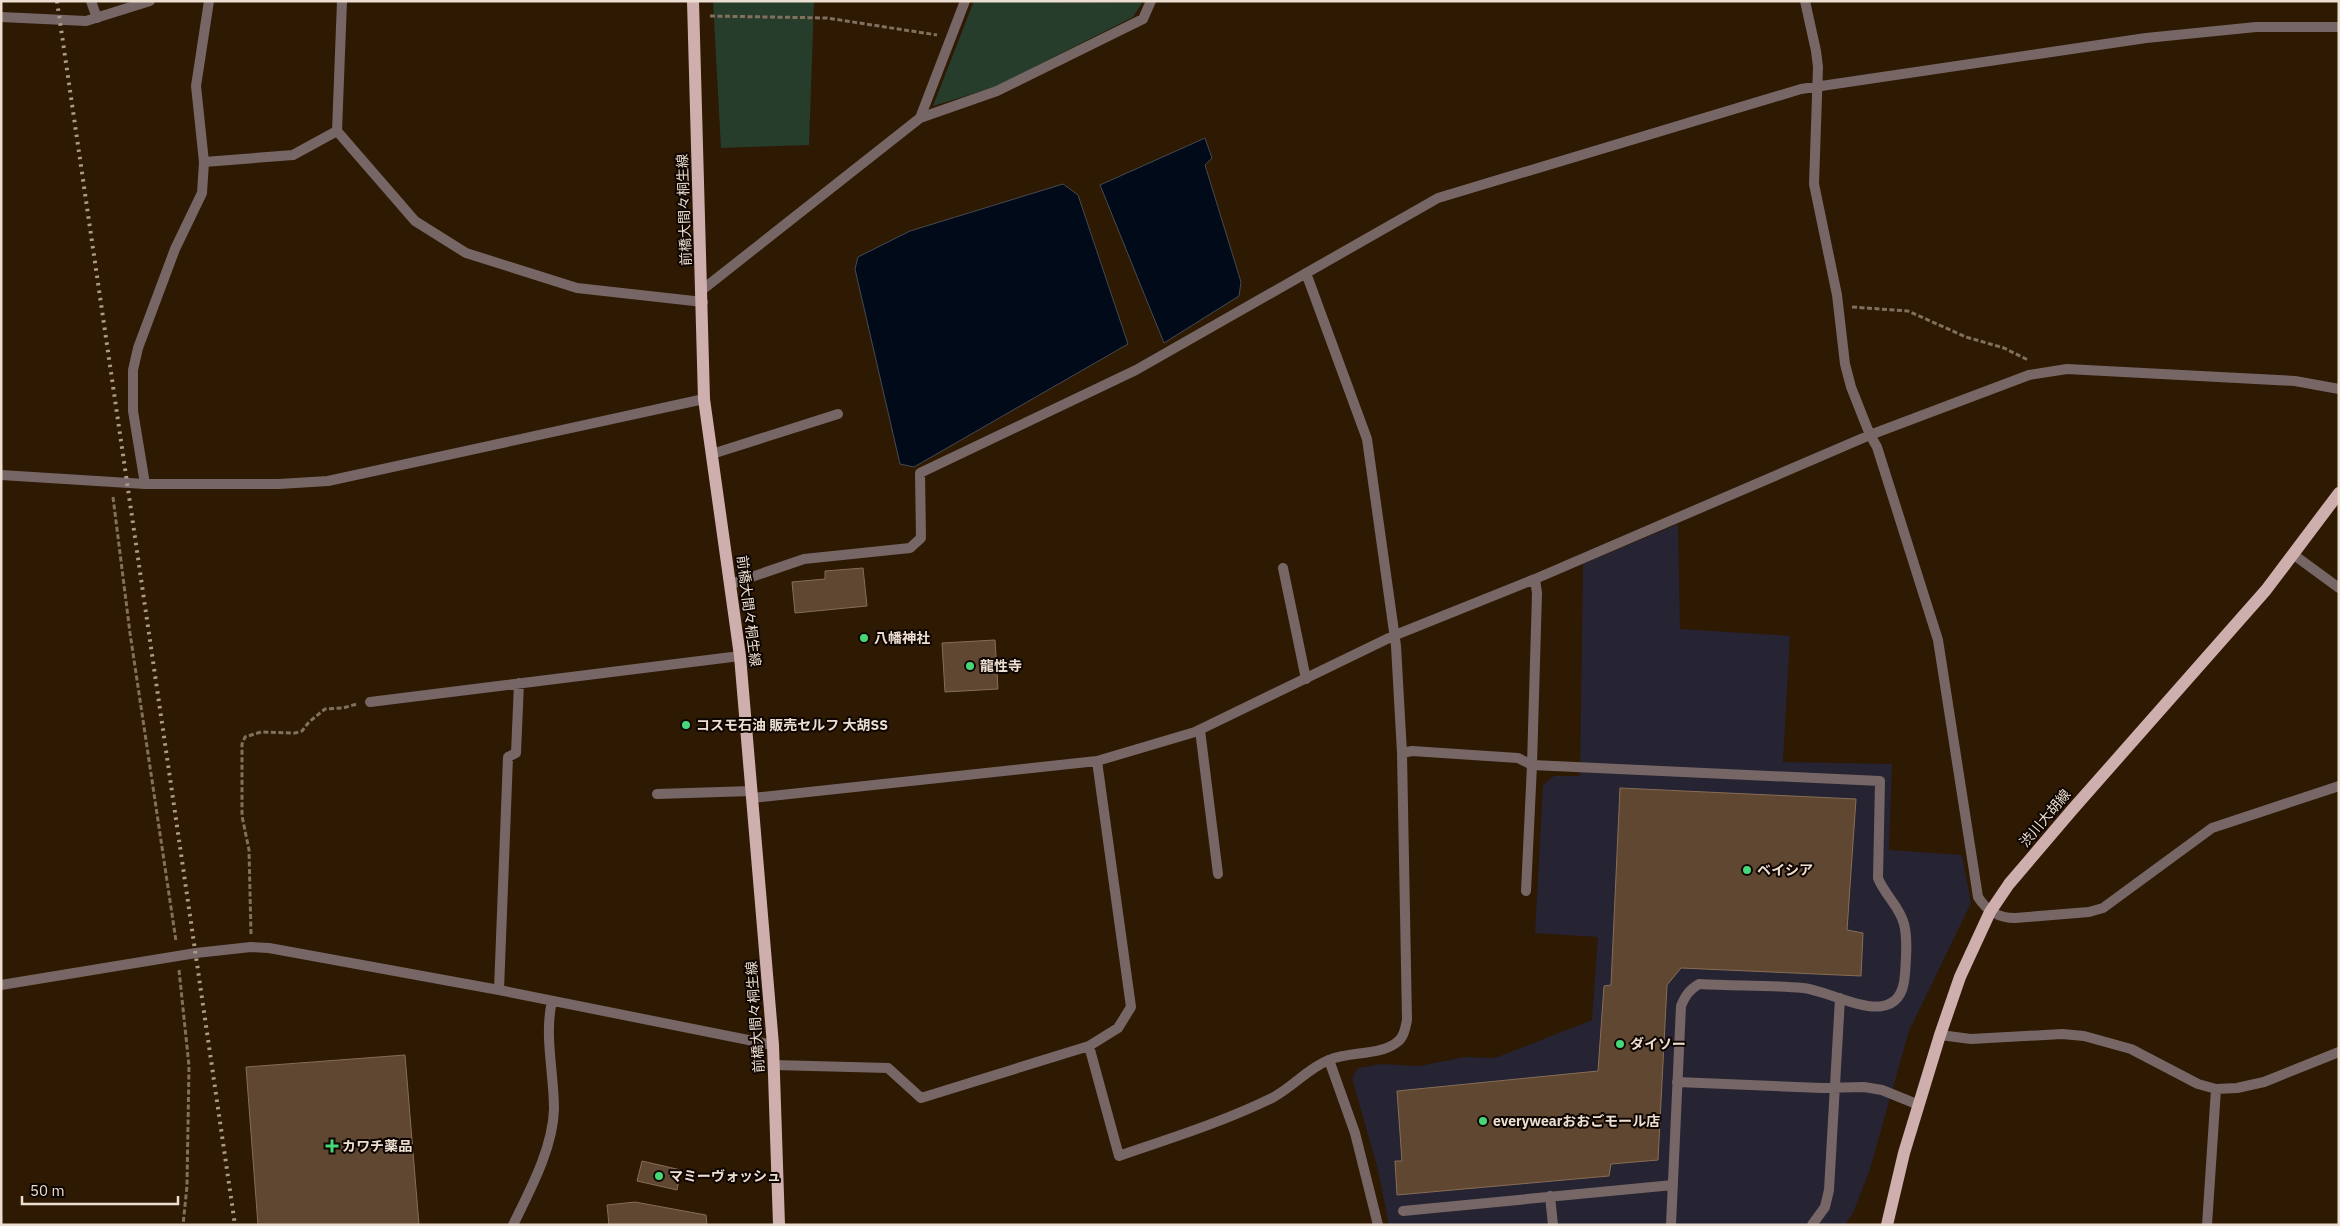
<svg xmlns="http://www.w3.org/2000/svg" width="2340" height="1226" font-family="'IBM Plex Sans','Noto Sans JP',sans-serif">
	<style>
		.commercial { fill: #262333 }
		.green { fill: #263d2b }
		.water { fill: #000a18; stroke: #474a50 }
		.building { fill: #5f4731; stroke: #876d56 }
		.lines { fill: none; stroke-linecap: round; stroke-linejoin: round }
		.path { stroke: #82705e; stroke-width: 3; stroke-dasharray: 5 2.5; stroke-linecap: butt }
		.service { stroke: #766666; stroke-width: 10 }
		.minor { stroke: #766666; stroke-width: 10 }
		.primary { stroke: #cfafae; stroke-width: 12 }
		.rail { stroke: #ab9b8b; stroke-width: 4; stroke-dasharray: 2.5 5; stroke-linecap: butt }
		.poi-dot { fill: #47d779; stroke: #0f0601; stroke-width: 2 }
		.labels { text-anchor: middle; stroke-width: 4; stroke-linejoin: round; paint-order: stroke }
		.street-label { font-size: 14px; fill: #ecded1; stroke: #0f0601 }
		.poi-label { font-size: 14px; font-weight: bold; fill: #ecded1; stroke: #0f0601; text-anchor: start }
	</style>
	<rect width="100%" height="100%" fill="#2e1903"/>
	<path class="commercial" d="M1678 524 1680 629 1790 636 1783 762 1892 764 1889 850 1962 855 1971 903 1909 1031 1870 1169 1853 1213 1845 1225H1389L1378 1170 1352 1078 1358 1068 1381 1064 1419 1066 1465 1057 1495 1058 1592 1020 1598 937 1535 933 1543 785 1554 776H1580L1583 564Z"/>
	<path class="green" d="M713 1H814L809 145 721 148Z
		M974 1 1142 3 1133 17 995 87 933 106Z"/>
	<path class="water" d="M1205 138 1212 158 1205 165 1241 282 1239 296 1164 343 1100 185Z
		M1063 184 1078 195 1128 344 914 467 900 464 855 269 858 257 910 231Z"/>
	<path class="building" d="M863 568 867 606 795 613 792 582 825 579V571Z
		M995 640 998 689 945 692 942 643Z
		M1620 788 1856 799 1847 930 1863 933 1861 976 1681 968 1667 985 1658 1160 1611 1164 1609 1176 1397 1195 1395 1161H1402L1397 1091 1598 1071 1604 986 1611 985Z
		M405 1055 419 1225H258L246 1067Z
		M642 1161 681 1170 677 1190 637 1181Z
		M635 1202 706 1215 707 1225H609L607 1205Z"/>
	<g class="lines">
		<path class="path" d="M710 16 827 18 937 35
			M1852 307 1908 311 1966 337 2004 348 2028 360
			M113 497 130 633 176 941
			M251 934 249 850 242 816V744L245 737 261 732 295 733 302 731 309 722 325 709 343 708 357 704
			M179 970 189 1066 187 1186 183 1225"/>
		<path class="service" d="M91 1 97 18
			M342 1 337 131 415 221 466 253 577 288 703 302
			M920 118 965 1
			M204 162 293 155 337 131
			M1870 435 1877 447 1938 640 1978 897C1987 911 1998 918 2015 918L2089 912 2103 908 2212 828 2339 786
			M712 454 838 414
			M145 484 133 411V370L138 348 175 249 202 193 204 162 196 86 209 1
			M1283 568 1306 679
			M1200 730 1218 874
			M1526 891 1532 765 1880 781 1878 878C1884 894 1900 907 1904 924 1908 940 1906 958 1905 974 1901 1036 1835 991 1803 988 1769 985 1734 986 1699 984 1689 990 1685 996 1681 1006L1671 1225
			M1329 1060 1355 1133 1378 1225
			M1677 1082 1821 1088 1864 1087 1882 1090 1919 1105
			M1550 1196 1553 1225
			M1403 1211 1673 1185
			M1812 1225 1825 1207 1829 1190 1840 998"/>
		<path class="minor" d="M1805 1 1816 51 1818 67 1814 184 1837 295 1845 364 1851 387 1870 435
			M1 17 86 21 150 1
			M702 290 920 118 997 91 1143 19 1151 1
			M1 475 145 484H279L328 481 704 399
			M2294 555 2339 588
			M731 584 804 559 910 548 921 538 920 473 1136 370 1438 198 1801 89 2146 38 2256 27H2339
			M370 702 740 656
			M1402 753 1412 751 1518 758 1532 765 1537 593 1535 579
			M657 794 752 791
			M752 798 1097 761 1195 732 1393 636 1535 579 1870 435 2029 375 2067 369 2295 381 2339 389
			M1 985 196 953 251 947 269 948 499 990 773 1045
			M499 990 508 757 516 753 519 683
			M1940 1035 1971 1039 2062 1034 2084 1036 2131 1049 2198 1084 2216 1089 2237 1088 2264 1082 2339 1052
			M1089 1046 1119 1156C1171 1138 1223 1122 1272 1098 1293 1087 1308 1068 1329 1060 1350 1051 1378 1056 1396 1043 1404 1038 1405 1029 1407 1020L1402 753 1396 646 1367 439 1306 273
			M774 1065 888 1068 921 1098 1089 1046 1118 1028 1131 1007 1097 761
			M513 1225C530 1190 553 1148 554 1109 554 1073 544 1036 552 1001
			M2207 1225 2216 1089"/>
		<path class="primary" d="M693 1 704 399 740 656 773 1045 779 1225
			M1887 1225 1904 1153 1940 1035 1960 977 1990 912 2009 884 2072 810 2266 590 2339 493"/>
		<path class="rail" d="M57 1 235 1225"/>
	</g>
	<g class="poi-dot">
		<circle cx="864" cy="638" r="5"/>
		<circle cx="970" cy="666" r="5"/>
		<circle cx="686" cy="725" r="5"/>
		<circle cx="1747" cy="870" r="5"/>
		<circle cx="1620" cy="1044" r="5"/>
		<circle cx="1483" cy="1121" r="5"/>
		<path d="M329.5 1138.5h5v5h5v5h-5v5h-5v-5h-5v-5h5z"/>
		<circle cx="659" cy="1176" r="5"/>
	</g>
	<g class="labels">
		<g class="street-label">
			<text transform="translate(684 210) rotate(-92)" y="5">前橋大間々桐生線</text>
			<text transform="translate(749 611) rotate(83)" y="5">前橋大間々桐生線</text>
			<text transform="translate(2045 818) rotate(-50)" y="5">渋川大胡線</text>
			<text transform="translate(755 1017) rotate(-94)" y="5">前橋大間々桐生線</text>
		</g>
		<g class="poi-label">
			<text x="874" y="643">八幡神社</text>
			<text x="980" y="671">龍性寺</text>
			<text x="696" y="730">コスモ石油 販売セルフ 大胡SS</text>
			<text x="1757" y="875">ベイシア</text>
			<text x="1630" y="1049">ダイソー</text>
			<text x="1493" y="1126">everywearおおごモール店</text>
			<text x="342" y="1151">カワチ薬品</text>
			<text x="669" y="1181">マミーヴォッシュ</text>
		</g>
	</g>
	<rect width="2340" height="1226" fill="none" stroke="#ecded1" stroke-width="5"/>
	<path d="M22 1196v8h156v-8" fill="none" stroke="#ecded1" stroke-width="2.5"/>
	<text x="30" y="1196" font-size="15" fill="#ecded1" stroke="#0f0601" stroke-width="4" paint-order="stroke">50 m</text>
</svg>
